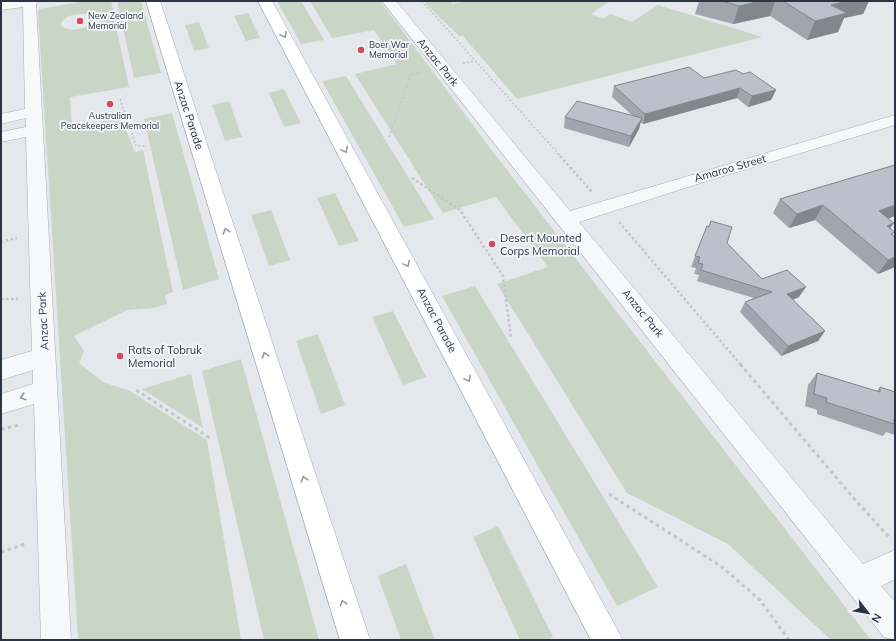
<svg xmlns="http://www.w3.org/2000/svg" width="896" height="641" font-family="Mulish,sans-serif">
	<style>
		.green { fill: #c9d6c5 }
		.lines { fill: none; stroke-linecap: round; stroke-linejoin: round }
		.minor-casing { stroke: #a9aeb7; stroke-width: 1 }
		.major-casing { stroke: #a3abb8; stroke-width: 1 }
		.path-far2 { stroke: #c2c5cb; stroke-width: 1.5; stroke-dasharray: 2 2; stroke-linecap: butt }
		.path-far1 { stroke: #c2c5cb; stroke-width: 2.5; stroke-dasharray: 2.5 2.5; stroke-linecap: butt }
		.path { stroke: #c2c5cb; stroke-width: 3; stroke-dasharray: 3.5 3.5; stroke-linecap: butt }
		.minor { fill: #f7f8fa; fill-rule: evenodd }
		.major { fill: #fff; fill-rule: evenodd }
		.wall { fill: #a1a5ae }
		.shaded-wall { fill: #83868d }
		.building { fill: #bbc0ca; stroke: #83868d }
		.oneway { stroke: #959aa2 }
		.oneway2 { stroke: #9196a0 }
		.poi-dot { fill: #d1495b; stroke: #f4f6f9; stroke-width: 1.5 }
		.labels { text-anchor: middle; stroke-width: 3.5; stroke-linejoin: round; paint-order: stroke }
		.far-poi-label { font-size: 9px; fill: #2b3445; stroke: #f4f6f9; text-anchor: start }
		.street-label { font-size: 11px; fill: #2b3445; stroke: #f4f6f9 }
		.poi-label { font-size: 11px; fill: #2b3445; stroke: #f4f6f9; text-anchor: start }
	</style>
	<rect width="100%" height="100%" fill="#e4e7ec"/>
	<path class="green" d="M86 1H111L114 14C102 16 64 8 61 25 73 38 100 20 114 17L129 87 70 97 72 127 104 121V118L120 115 135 152 143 150 173 292 165 295 167 304 154 308 127 310 74 336 84 351 79 363 103 382 130 391 207 440 241 640H78L38 13 39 9Z
		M117 1H141L161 73 134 78Z
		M277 1H301L324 40 301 44Z
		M310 1H380L490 148 871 640H831L728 544 627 493 497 284 548 267 496 197 443 213 355 74 397 64 374 30 332 38Z
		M425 1H451L452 4 465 1H610L591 14 603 19 610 14 632 22 658 5 762 37 517 99 463 36H459L426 4Z
		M248 13 260 38 246 41 234 16Z
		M199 22 209 48 194 51 185 25Z
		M346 76 434 219 404 227 322 81Z
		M284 89 301 123 284 127 269 93Z
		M229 101 242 137 225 141 212 105Z
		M172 113 219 279 183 290 144 119Z
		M335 193 359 241 339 246 317 198Z
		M271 210 290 260 269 266 251 215Z
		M475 286 658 587 617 606 442 296Z
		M393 311 426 377 403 385 372 317Z
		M318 334 345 405 321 414 296 341Z
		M241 359 319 640H264L202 371Z
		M191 374 203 428 142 389Z
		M498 526 553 637 547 640H520L473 537Z
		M406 564 435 640H401L378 576Z"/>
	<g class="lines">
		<defs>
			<path id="minor" d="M7 1H40L36 4 71 640H41L34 404 1 414V394L33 384V370L1 380V360L32 351 26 137 1 142V132L26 127V118L1 124V114L25 109 23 7 1 10V2Z
				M382 1H396L570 211 895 115V125L710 180 579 222 863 564 895 550V579L881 586 895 602V640L884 637Z"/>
			<path id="major" d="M146 1H160L370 640H340Z
				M258 1H272L623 640H591Z"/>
		</defs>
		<use href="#minor" class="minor-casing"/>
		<use href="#major" class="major-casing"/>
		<path class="path-far2" d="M422 1 561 157
			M91 20 117 15
			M463 63 474 61
			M120 99 136 146H147
			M389 137 411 74 421 72"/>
		<path class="path-far1" d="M560 156 592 192
			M412 178 460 210 503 276 511 338
			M619 222 741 365
			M1 242 17 238
			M1 299H18"/>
		<path class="path" d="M740 364 857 502 891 539
			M136 390 210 438
			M1 429 19 425
			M609 494 722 567 760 600 789 640
			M1 552 25 544"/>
		<use href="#minor" class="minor"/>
		<use href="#major" class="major"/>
	</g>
	<path class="wall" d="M699 1H869L863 14 844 18 838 32 807 40 770 16 733 24 695 14Z
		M743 74 776 90 771 100 748 107 737 98 643 124 640 122 639 129 629 147 564 128 565 117 633 116 612 97 614 86Z
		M894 165 888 218 890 229 893 236 895 237V267L878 274 815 220 789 228 773 213 780 199Z
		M711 221 727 243 762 279 799 297 793 300 825 331 818 341 781 356 740 312 745 302 754 298 697 281 699 275 694 274 696 268 691 267 707 226 708 227Z
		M817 373 877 391 880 387 895 392V435L886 432 883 436 817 414V410L805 406 808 385Z"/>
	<path class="shaded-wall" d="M760 1H775L770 16 733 24 739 6Z
		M847 1H869L863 14 844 18 838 32 807 40 815 21 831 5Z
		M740 88 737 98 643 124 645 114Z
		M776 90 771 100 748 107 752 96Z
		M642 118 639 129 629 147 631 136Z
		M823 205 815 220 789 228 797 214Z
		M895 205V216L870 226 879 211Z
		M894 223 884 237 887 226Z
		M895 257V267L878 274 888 260Z
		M806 287 799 297 781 304 787 294Z
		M825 331 818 341 781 356 788 346Z"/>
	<path class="building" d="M722 1H760L739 6Z
		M783 1H847L831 5 847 13 815 21Z
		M689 67 704 78 736 70 743 74 750 72 776 90 752 96 740 88 645 114 614 86Z
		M577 101 642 118 631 136 565 117Z
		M895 165V205L879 211 894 223 887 226 895 232 891 234 895 237V257L888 260 823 205 797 214 780 199Z
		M711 221 732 227 727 243 762 279 787 270 806 287 787 294 825 331 788 346 745 302 772 292 701 270 703 264 698 263 700 257 695 256 707 226 709 227Z
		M817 373 880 392V387L895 392V419H894V424L826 402 827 398 814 394Z"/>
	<defs><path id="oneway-chevron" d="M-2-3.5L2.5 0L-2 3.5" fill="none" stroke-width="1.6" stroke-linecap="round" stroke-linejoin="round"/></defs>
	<g class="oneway">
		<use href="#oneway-chevron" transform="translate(284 35) rotate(62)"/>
		<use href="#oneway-chevron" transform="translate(345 150) rotate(62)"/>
		<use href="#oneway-chevron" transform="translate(226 231) rotate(-108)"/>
		<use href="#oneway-chevron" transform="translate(407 264) rotate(62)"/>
		<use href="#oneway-chevron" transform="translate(265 355) rotate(-108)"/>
		<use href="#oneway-chevron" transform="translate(468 379) rotate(62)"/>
		<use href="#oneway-chevron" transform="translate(304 479) rotate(-108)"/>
		<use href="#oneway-chevron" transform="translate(343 603) rotate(-108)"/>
	</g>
	<use class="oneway2" href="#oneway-chevron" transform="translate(23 397) rotate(163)"/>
	<g class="poi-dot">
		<circle cx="80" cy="21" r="4"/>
		<circle cx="361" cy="50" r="4"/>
		<circle cx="110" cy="104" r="4"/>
		<circle cx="492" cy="244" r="4"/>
		<circle cx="120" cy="356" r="4"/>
	</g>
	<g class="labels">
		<g class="far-poi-label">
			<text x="88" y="19">New Zealand<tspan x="88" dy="10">Memorial</tspan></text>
			<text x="369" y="48">Boer War<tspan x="369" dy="10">Memorial</tspan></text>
			<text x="110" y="119" text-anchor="middle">Australian<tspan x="110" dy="10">Peacekeepers Memorial</tspan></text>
		</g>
		<g class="street-label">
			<text transform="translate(438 62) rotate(51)" y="4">Anzac Park</text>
			<text transform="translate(189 115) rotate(72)" y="4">Anzac Parade</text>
			<text transform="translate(730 168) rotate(-16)" y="4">Amaroo Street</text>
			<text transform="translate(643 313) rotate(51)" y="4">Anzac Park</text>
			<text transform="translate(437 320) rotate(62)" y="4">Anzac Parade</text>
			<text transform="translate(43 321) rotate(-93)" y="4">Anzac Park</text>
		</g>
		<g class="poi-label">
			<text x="500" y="242">Desert Mounted<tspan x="500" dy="13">Corps Memorial</tspan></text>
			<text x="128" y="354">Rats of Tobruk<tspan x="128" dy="13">Memorial</tspan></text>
		</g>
	</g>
	<rect width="896" height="641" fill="none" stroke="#2b3445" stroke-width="4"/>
	<g transform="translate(868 613) rotate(121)" stroke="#f4f6f9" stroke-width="3" paint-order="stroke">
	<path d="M0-3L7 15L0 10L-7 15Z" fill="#2b3445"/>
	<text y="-6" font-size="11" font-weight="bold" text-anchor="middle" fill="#2b3445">N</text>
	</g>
</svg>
